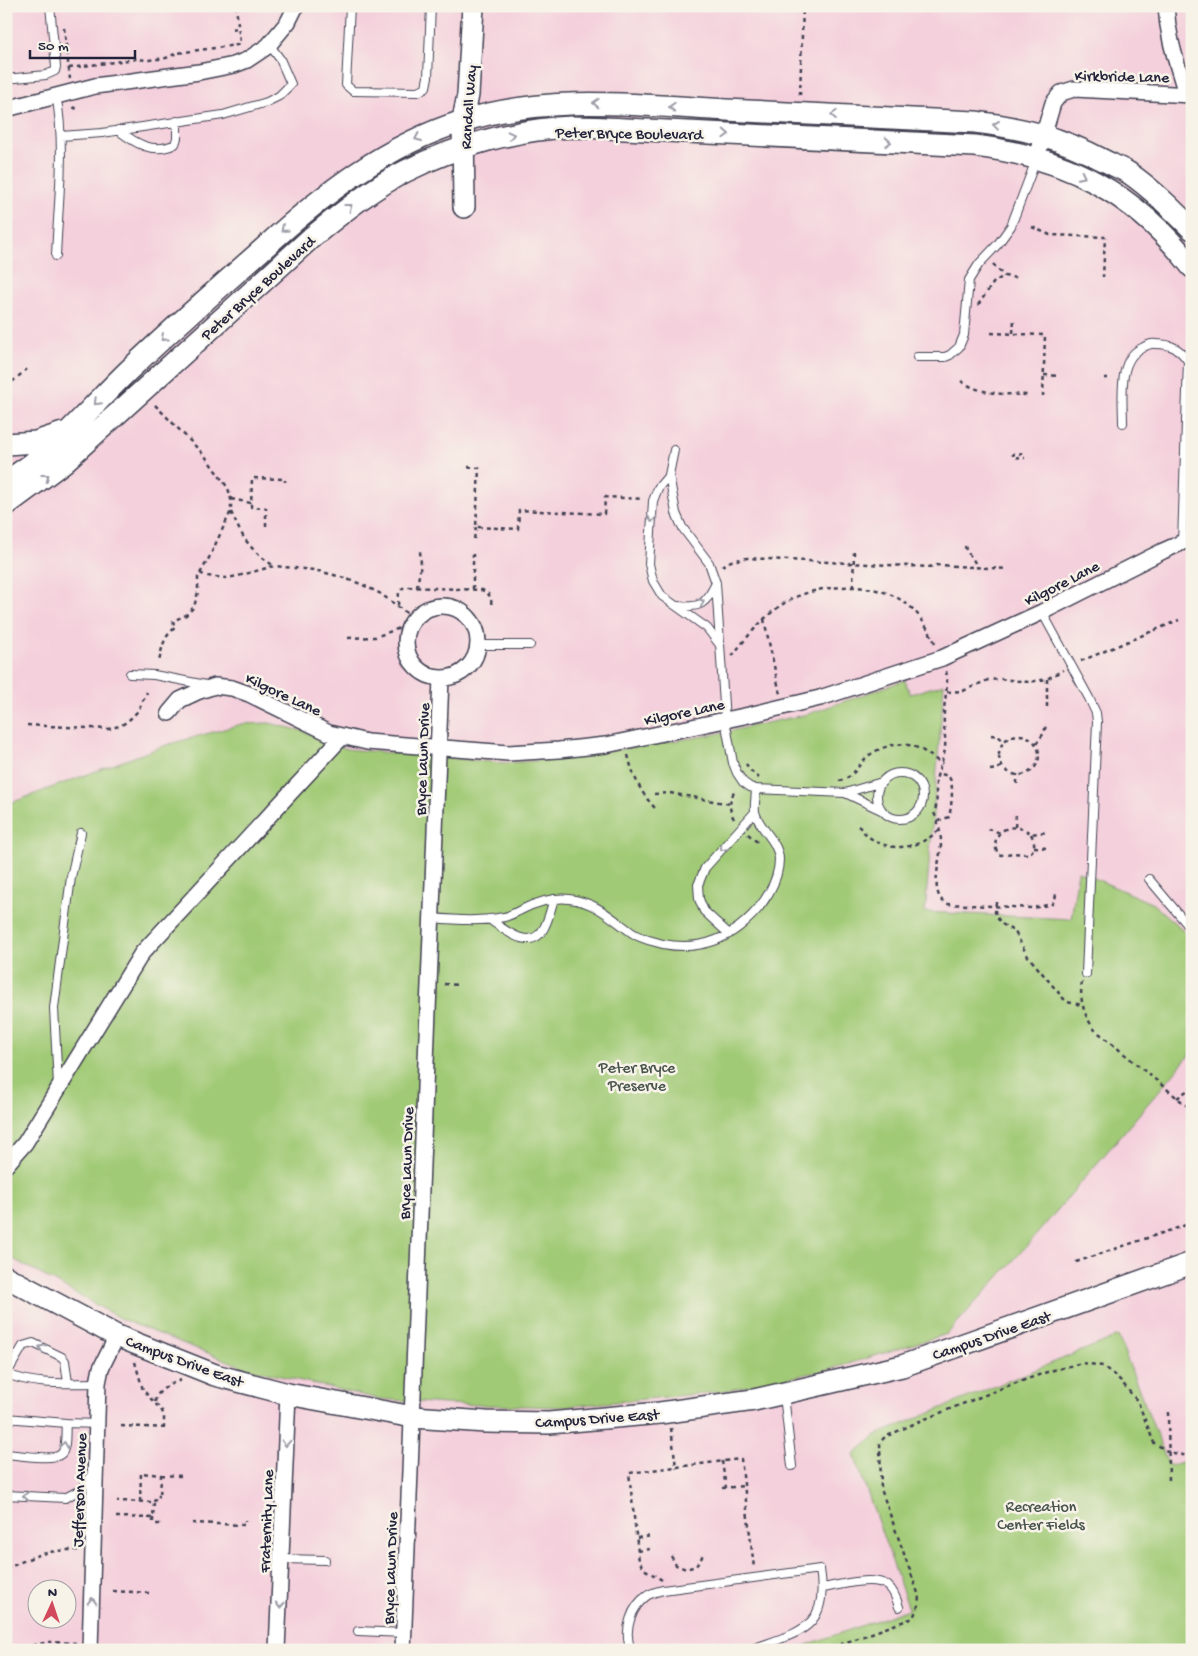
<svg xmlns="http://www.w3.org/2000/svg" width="1198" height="1656" font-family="'Gochi Hand',sans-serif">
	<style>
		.built { fill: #f4cfdc; fill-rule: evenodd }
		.green { fill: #a1ca76; stroke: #627658 }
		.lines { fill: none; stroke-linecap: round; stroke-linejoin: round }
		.lane-casing { stroke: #413f51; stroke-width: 10 }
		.street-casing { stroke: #413f51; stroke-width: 18 }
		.secondary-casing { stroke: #413f51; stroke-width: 24 }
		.path { stroke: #413f51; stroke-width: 2.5; stroke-dasharray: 4 4; stroke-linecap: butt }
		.lane { stroke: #fff; stroke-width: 8 }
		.street { stroke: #fff; stroke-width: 15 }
		.secondary { stroke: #fff; stroke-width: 21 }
		.oneway { stroke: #9c9ca7 }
		.labels { text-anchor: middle; stroke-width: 5; stroke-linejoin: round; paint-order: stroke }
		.street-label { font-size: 16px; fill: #22223b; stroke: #f7f3e8 }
		.park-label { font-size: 16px; fill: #48544d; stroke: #f7f3e8 }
	</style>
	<rect width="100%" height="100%" fill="#f7f3e8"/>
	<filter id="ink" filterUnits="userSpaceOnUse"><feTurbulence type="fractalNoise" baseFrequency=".02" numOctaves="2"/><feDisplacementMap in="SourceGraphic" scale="10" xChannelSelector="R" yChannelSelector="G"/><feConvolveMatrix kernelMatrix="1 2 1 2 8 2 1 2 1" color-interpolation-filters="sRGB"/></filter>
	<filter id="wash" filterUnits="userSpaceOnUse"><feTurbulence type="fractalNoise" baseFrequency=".0096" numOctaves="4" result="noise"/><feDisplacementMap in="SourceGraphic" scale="20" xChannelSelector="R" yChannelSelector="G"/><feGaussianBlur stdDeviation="1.12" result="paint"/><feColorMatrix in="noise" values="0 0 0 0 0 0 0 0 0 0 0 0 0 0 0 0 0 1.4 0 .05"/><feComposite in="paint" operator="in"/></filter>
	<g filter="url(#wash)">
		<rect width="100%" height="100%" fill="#f2e5cd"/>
		<path class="built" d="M6 6H1192V1650H6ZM38 1588H68V1618H38Z"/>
		<path class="green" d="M905 680 910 694 944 684 925 912 1071 919 1078 871 1153 904 1192 938V1052L1031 1241 947 1334 828 1370 718 1392 562 1407 444 1404 379 1399 246 1368 121 1319 6 1255V838L8 804 166 745 242 724 269 723 303 731 347 749 505 763 558 759 711 735 808 714Z
			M1118 1336 1169 1466 1192 1459V1650H792L909 1609 854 1455 876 1435Z"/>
	</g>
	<g filter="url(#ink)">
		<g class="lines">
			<defs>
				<path id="lane" d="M350 6 346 85 353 91 418 92 426 87 428 77 431 6
					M6 79 46 75 55 71 56 67 50 6
					M56 95C66 145 58 205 56 256
					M118 130C135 143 153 155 175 144L177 138V121
					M61 136 102 133 223 115 267 102 279 96 291 84 280 59 269 44
					M917 357H945L950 355 959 347 964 335 969 280 979 264 998 244 1011 226 1036 160
					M1123 423C1123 400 1117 359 1142 348 1147 345 1151 343 1156 344 1172 344 1180 349 1188 361L1182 543
					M674 450 669 475 676 513 682 527 709 563 716 583 725 720 733 763 737 773 743 782 750 787 756 789 845 793 882 782
					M669 475 658 488 653 501 649 564 653 581 662 596 707 628 720 645
					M678 606C701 608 706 604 716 583
					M1042 612 1089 698 1096 713 1097 722 1086 974
					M478 645H530
					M130 674 154 675 206 685
					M877 796a23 23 0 1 1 46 0a23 23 0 1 1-46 0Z
					M845 793 881 810
					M1149 879 1192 930
					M432 918C456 920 481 922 504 917 510 916 516 912 521 910 537 902 552 897 569 899 596 902 610 917 631 932 640 939 652 941 663 944 694 950 722 943 746 921 763 906 779 882 779 859 778 840 759 829 755 812 754 805 756 796 756 789
					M489 919C505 930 532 954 545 926 549 918 551 908 554 899
					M729 934 704 911 699 899 698 885 705 868 755 812
					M58 1085 54 1008 71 877 81 833
					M7 1374C36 1386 67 1383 98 1383
					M6 1375 23 1346 33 1343 62 1357 65 1361 68 1383
					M784 1395 792 1466
					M6 1418 66 1423
					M6 1454C17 1455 54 1461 61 1454 67 1449 65 1431 66 1423L98 1424
					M6 1495 65 1498 82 1489 92 1474
					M282 1559 325 1560
					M823 1588C840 1585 874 1575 888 1586 894 1591 897 1600 899 1607
					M358 1631 404 1633
					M631 1650C623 1631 631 1606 648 1595 652 1593 658 1591 663 1590L820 1569C830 1631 797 1632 749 1650"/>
				<path id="street" d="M1166 6C1168 41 1177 62 1186 94
					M6 109 95 86 199 72 234 65 247 60 268 46 288 22 296 6
					M1037 157 1053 103 1061 93 1074 89 1192 95
					M406 642a36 36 0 1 1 72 0a36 36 0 1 1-72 0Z
					M169 713 180 700 197 692 215 686 232 688 249 694 329 733 367 742 508 753 559 750 606 745 749 715 820 698 942 658 1042 612 1163 551 1192 538
					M6 1165 25 1143 142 953 342 737
					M90 1650 98 1383 101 1368 117 1336
					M277 1650 288 1394
					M403 1650 441 678"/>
				<path id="secondary" d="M464 207 463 120 468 95 473 6
					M6 444 36 442 63 433
					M6 481C55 453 89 408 129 370 173 328 219 288 264 248 323 194 386 145 463 121 548 94 639 105 726 110 809 114 892 118 975 122 1025 128 1061 138 1105 161 1113 165 1122 169 1129 173 1152 189 1172 209 1192 229
					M6 505 64 462 312 237C342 213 372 188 406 171 456 146 516 129 572 127 590 127 608 128 625 129L975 146C1066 157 1135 193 1192 267
					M6 1277 117 1336 215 1375 288 1394 413 1417 486 1422 549 1423 660 1413 754 1400 902 1366 1192 1263"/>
			</defs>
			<use href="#lane" class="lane-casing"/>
			<use href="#street" class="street-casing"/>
			<use href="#secondary" class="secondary-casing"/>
			<path class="path" d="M64 28 70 79
				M232 29 238 28
				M69 68 136 59 149 60 166 58 177 53 237 45 240 43 236 6
				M800 95 803 6
				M73 107 80 111
				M1032 227 1050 235 1105 237 1103 277
				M993 264 1004 276 1017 278
				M978 305 994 282 1004 276
				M991 333 1045 335 1043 396
				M1013 333 1014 320
				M1044 375 1058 376
				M1104 378H1111
				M961 381C982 395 1004 394 1028 395
				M6 387 27 369
				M155 405 205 456 228 488 231 499V511L209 558 198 577V592L194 607 186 615 173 621 175 628C163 637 162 648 159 662
				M1021 452V454H1013V457L1025 458
				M468 467 479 468 476 527 518 529 519 510 604 514 605 497 643 499
				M231 499 251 503
				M231 512C243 539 249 549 274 566
				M266 526V508L251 507 252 478 285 479V482
				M474 539 476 527
				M965 546C966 554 975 558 976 567
				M722 566 731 561 747 558 929 567 938 565 1007 569
				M200 573 206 576 226 578 238 576 274 566 314 570 338 576 361 584 381 594 408 614
				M417 587 421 564 420 551
				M853 587 854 552
				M473 589V554
				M398 605 399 592 403 588 409 587 482 590C491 594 492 599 491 608
				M764 619 780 694
				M348 638 375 637 400 628
				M732 656C746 638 763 617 783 604 813 584 870 580 901 600 918 610 928 628 936 645
				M1081 661 1179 620
				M946 671C949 686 944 699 944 713 943 725 946 737 945 748 944 760 937 771 936 782 935 795 939 800 934 813 938 821 940 830 941 840 942 858 927 894 947 904L1033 908 1052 904 1055 900 1056 894
				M1047 679V711
				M947 692 963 691 988 680 1001 679 1029 682 1047 679 1063 670
				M27 725 109 729 122 725 130 719 138 711 147 692
				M991 735 998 736 1004 741
				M999 755a20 20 0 1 1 40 0a20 20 0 1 1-40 0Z
				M1036 744 1044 733 1046 725
				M628 755C633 776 641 794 656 809
				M746 764 751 771 759 778
				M990 770 997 769 1002 766
				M839 781C854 777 855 769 865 759 876 748 897 741 912 746 923 749 932 757 942 764
				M1017 784V774
				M654 794 670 793 730 804
				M734 819C728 808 729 800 736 789
				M938 821 949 817C951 810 954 785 950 779 948 775 943 775 939 773
				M858 826C862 829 865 834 869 837 892 854 920 848 939 830
				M1015 827 1016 813
				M988 829 1001 833
				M748 834 756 841H760
				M1031 834C1035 842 1036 848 1029 854L1013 853 1001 855 998 854C987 831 1014 819 1031 834L1048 832
				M1034 847 1047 848
				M996 902 995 912 998 919 1002 924 1015 932 1027 955 1063 998 1067 1002 1082 1005
				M1082 982C1079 999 1084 1015 1094 1029L1192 1110
				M444 984 459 985
				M1177 1098 1192 1087
				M1076 1262 1192 1223
				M135 1362 143 1390 162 1411 164 1416V1428
				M155 1402C156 1390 171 1384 181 1380
				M1168 1412 1169 1483
				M121 1426 169 1428
				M671 1428 676 1467 741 1459 754 1568
				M722 1461 726 1488
				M161 1475 181 1476
				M722 1488 744 1486
				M140 1502 141 1473 161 1475 160 1498
				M154 1502 156 1496H160
				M116 1517 153 1518 154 1502 117 1501
				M153 1518V1522L155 1524H159V1520
				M192 1523 245 1525V1521
				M637 1538 652 1536
				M638 1551 650 1549
				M671 1556 676 1565 686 1569 696 1566 702 1557V1552
				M6 1569C33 1556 49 1549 80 1550
				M662 1580 644 1569 639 1561 629 1473 676 1467V1469
				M113 1591 150 1593
				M9 1650 49 1642 76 1643
				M825 1650 913 1618 918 1606 919 1596 881 1489 880 1442 885 1437 920 1421 1005 1387 1050 1371 1082 1363 1103 1366 1120 1380 1138 1402 1154 1443 1169 1452 1192 1457"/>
			<use href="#lane" class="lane"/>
			<use href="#street" class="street"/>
			<use href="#secondary" class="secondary"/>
		</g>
		<defs><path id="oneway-chevron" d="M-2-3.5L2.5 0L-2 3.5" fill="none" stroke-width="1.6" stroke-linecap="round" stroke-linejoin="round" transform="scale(1.25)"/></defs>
		<g class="oneway">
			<use href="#oneway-chevron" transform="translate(596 103) rotate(-178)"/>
			<use href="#oneway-chevron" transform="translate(672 107) rotate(-177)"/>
			<use href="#oneway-chevron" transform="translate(834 115) rotate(-177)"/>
			<use href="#oneway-chevron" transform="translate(996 125) rotate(-173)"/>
			<use href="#oneway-chevron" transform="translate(726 134) rotate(3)"/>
			<use href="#oneway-chevron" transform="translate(511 135) rotate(-13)"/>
			<use href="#oneway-chevron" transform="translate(418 138) rotate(156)"/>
			<use href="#oneway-chevron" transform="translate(888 142) rotate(3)"/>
			<use href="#oneway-chevron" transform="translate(1082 176) rotate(27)"/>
			<use href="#oneway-chevron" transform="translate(349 207) rotate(-37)"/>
			<use href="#oneway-chevron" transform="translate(284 229) rotate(138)"/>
			<use href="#oneway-chevron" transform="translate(164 338) rotate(138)"/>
			<use href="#oneway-chevron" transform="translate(97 402) rotate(135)"/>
			<use href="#oneway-chevron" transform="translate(46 477) rotate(-38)"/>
			<use href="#oneway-chevron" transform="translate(652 519) rotate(95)"/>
			<use href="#oneway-chevron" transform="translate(701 602) rotate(-29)"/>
			<use href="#oneway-chevron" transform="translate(723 848) rotate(131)"/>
			<use href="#oneway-chevron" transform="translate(42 1348) rotate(-153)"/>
			<use href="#oneway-chevron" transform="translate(286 1443) rotate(92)"/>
			<use href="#oneway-chevron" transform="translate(64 1445) rotate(-82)"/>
			<use href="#oneway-chevron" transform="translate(26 1496) rotate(-177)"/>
			<use href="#oneway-chevron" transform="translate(92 1601) rotate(-88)"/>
			<use href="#oneway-chevron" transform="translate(280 1605) rotate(93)"/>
		</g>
	</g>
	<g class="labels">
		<g class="street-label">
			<text transform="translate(1122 75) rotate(1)" y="6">Kirkbride Lane</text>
			<text transform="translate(467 107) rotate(-86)" y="6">Randall Way</text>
			<text transform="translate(629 132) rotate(1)" y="6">Peter Bryce Boulevard</text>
			<text transform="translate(257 287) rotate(-42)" y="6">Peter Bryce Boulevard</text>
			<text transform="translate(1061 582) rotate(-27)" y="6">Kilgore Lane</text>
			<text transform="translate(284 693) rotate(25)" y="6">Kilgore Lane</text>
			<text transform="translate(684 711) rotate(-12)" y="6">Kilgore Lane</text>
			<text transform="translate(421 759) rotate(-88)" y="6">Bryce Lawn Drive</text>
			<text transform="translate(405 1163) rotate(-88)" y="6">Bryce Lawn Drive</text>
			<text transform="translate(991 1334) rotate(-19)" y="6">Campus Drive East</text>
			<text transform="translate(185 1360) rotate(20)" y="6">Campus Drive East</text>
			<text transform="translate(597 1417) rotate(-4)" y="6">Campus Drive East</text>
			<text transform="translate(78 1490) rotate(-88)" y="6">Jefferson Avenue</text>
			<text transform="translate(265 1521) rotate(-88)" y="6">Fraternity Lane</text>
			<text transform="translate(389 1568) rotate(-88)" y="6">Bryce Lawn Drive</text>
		</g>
		<g class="park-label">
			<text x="637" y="1072">Peter Bryce<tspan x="637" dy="18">Preserve</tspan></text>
			<text x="1041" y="1511">Recreation<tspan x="1041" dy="18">Center Fields</tspan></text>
		</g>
	</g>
	<rect width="1198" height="1656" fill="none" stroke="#f7f3e8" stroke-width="25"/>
	<g transform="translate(52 1604) rotate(3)"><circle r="24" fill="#f7f3e8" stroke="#a29fa3"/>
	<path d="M0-4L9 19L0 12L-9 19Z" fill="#d1495b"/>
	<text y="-8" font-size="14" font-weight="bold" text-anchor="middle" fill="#22223b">N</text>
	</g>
	<path d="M30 50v8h105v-8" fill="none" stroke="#22223b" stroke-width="2.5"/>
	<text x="38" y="50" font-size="15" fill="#22223b" stroke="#f7f3e8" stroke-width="4" paint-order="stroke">50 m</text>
</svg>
